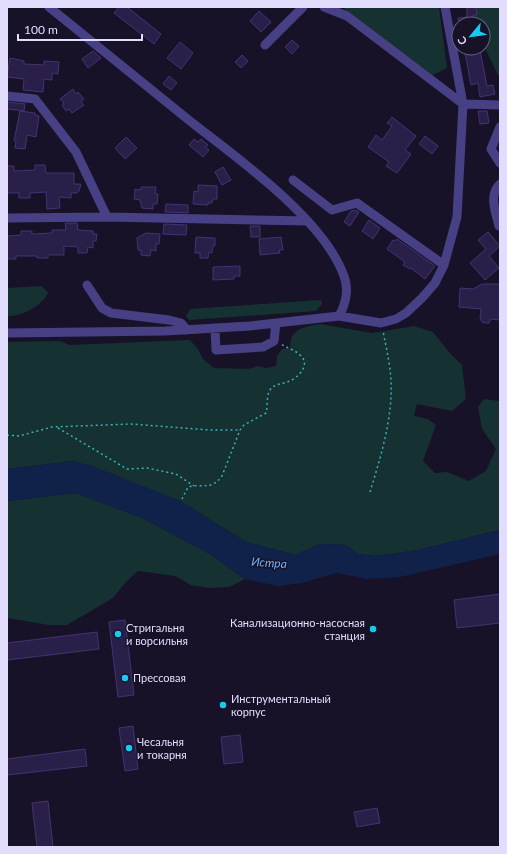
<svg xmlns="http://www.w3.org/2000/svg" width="507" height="854" font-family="Lato,sans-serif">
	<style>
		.green { fill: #153132 }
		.water { fill: #102249 }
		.building { fill: #2a1f48; stroke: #443373 }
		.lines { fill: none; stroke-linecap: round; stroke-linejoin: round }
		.path { stroke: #38b4b4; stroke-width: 1.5; stroke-dasharray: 2 3; stroke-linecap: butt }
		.minor { stroke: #474084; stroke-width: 9 }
		.poi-dot { fill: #14ccf1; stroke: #171228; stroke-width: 1.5 }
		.labels { text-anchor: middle; stroke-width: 3; stroke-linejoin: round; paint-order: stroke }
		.poi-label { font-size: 11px; fill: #e2dcfd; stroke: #171228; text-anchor: start }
		.water-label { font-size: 12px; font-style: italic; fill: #70aff6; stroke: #171228 }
	</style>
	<rect width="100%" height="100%" fill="#171228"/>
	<path class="green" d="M342 7H439L447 68 431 76Z
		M465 7H500L499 77 483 44V24H474Z
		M42 286 48 293C42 306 21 317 7 316V288Z
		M321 300 322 304 316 311 189 320 186 316 190 309Z
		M320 324 372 333 414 326 433 332 448 351 462 365 466 399 452 411 417 404 414 416 428 419 436 425 423 461 435 473 447 472 469 481 486 471 496 449 482 429 478 407 484 399 499 401 500 403V530L418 550 376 556 358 554 346 545 320 544 295 555 246 542 180 501 73 461 7 469V342L60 341 70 345 190 340 198 349 203 359 214 368 249 369 257 366 266 368 276 366 277 356 282 349 290 348C290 328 304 327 320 324Z
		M76 493 140 517 210 554 245 579 229 587 209 588 191 585 175 576 138 571 125 583 113 598 67 625H49L7 618V501Z"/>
	<path class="water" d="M73 461 93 466 180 501 246 542 295 555 320 544 346 545 358 554 376 556 418 550 500 530V554L400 577 367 579 336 573 302 583 278 586 245 579 210 554 140 517 76 493 7 501V469Z"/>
	<path class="building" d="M119 7H127L161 34 154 44 114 13Z
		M467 7H476L477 15H473L474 24H459L458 18 467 17Z
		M259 11 271 22 261 32 250 21Z
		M292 40 299 46 292 54 285 47Z
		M180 42 193 53 181 69 167 58Z
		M480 50 487 86 493 85 495 94 480 97 478 83 471 85 465 53Z
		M93 51 101 58 88 68 82 59Z
		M242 55 248 61 241 68 235 62Z
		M10 58 24 61V64L44 65V61L59 62 58 74 52 73V80L44 79 43 92 23 90 24 79 7 77Z
		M169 76 177 83 171 90 163 84Z
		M73 89 76 94 78 92 84 99 81 102 84 105 72 113 69 109 66 111 62 105 64 103 60 99Z
		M7 102 25 104 24 111 7 109Z
		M20 111 35 113V115L39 116 36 137 27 135 25 149 15 148 16 141H14Z
		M478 111H487L489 123 480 124Z
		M392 117 416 136 405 150 411 154 397 173 386 166 389 162 368 147 376 135 382 140 392 126 387 123Z
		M425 136 438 146 432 154 419 144Z
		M126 137 137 148 125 159 115 148Z
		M194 139 198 142 201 139 208 145 205 147 209 150 203 157 189 145Z
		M35 165H45L46 173H74V184H81L79 191 77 193H71V198L59 197 60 208 47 209 46 192 30 193V198H19V193H7V166H14V171L35 170Z
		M223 167 231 180 222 185 215 172Z
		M198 185 217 186V199H213L212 203H208V205L193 204 194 191 198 192Z
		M141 187H156L155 193 158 194 157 204H153V209L142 208 140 200 134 199 135 189 141 190Z
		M166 204 188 205V213L165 212Z
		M356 210 359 212 350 226 344 222 351 211Z
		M369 220 380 228 373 239 362 231Z
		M65 223H77L78 230 93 231V234H97L96 241H93V248L88 247 87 253H78V247L64 246V255H48V258H37V256H16V259H7V236L21 235V231H32V234L52 233V230H66Z
		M164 224 187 225 186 235 163 234Z
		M250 226H260V237H251Z
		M488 232 500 246 489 256 499 268 485 280 470 263 486 249 478 240Z
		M146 233 160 234 159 244H156V251L151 250 150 256 141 255V250H138L137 238Z
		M196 237 215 238V246H213L212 253 209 252 208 258H200V253H195Z
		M281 237 283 250H279L280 253 260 255 259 239Z
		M397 239 435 266 425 279 411 268 410 269 403 265 405 262 387 249 393 240 395 241Z
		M240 266V276H234V279L213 280V267Z
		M482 284H500V320L491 319 489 323H485L482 322 480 318 481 309 459 307 460 288 473 289Z
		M500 594V623L457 628 454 600Z
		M125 620 134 695 118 697 109 622Z
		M97 632 99 649 7 660V643Z
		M133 726 138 769 125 771 119 728Z
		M240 735 243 762 224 764 221 737Z
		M85 749 87 766 7 775V759Z
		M48 801 53 847H37L32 803Z
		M377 808 380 823 357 827 354 812Z"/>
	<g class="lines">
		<path class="path" d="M58 428 127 469 147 468 176 474 194 486
			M7 435 19 436 52 427 131 424 210 430H239
			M370 492C381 456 393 417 391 380 390 363 386 347 383 331
			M182 499 188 487C203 483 211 491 222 476L240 430 244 425 266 413C268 406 266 396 270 390 274 384 281 384 287 382 297 379 312 365 300 355 295 350 287 348 281 344"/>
		<path class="minor" d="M49 7C96 45 143 83 190 121 238 159 323 218 344 276 349 289 346 304 339 316
			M324 7 347 16 463 104 500 105
			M265 45 303 7
			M7 96 35 99 76 152 107 217
			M500 127 491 149 500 163
			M293 180 332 210 357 203 444 265
			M7 218 107 217 308 221
			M499 226C496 213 488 195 500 184
			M87 285 102 308 111 313 169 320 181 323 187 330
			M215 328 216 350 263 347 274 341 276 323
			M7 333 165 331 250 326 339 316 381 323 396 319 406 313 422 298 435 283 444 265 457 217 463 104 445 7"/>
	</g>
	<g class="poi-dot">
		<circle cx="373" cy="629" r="4"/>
		<circle cx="118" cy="634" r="4"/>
		<circle cx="125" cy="678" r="4"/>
		<circle cx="223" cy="705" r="4"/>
		<circle cx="129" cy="748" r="4"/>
	</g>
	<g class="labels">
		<g class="poi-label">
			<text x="365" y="627" text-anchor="end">Канализационно-насосная<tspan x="365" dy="13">станция</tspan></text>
			<text x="126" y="632">Стригальня<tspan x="126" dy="13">и ворсильня</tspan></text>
			<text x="133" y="682">Прессовая</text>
			<text x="231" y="703">Инструментальный<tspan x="231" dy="13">корпус</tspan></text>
			<text x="137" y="746">Чесальня<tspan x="137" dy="13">и токарня</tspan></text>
		</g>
		<g class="water-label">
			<text transform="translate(269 563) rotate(4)" y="4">Истра</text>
		</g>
	</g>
	<rect width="507" height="854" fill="none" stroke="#e2dcfd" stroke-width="16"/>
	<g transform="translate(471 36) rotate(241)"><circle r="19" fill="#171228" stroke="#68637d"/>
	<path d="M0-3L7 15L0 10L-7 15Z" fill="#14ccf1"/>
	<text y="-6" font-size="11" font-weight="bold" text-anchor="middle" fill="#e2dcfd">С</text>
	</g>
	<path d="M18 34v6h124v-6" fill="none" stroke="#e2dcfd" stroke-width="2"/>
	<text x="24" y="34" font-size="12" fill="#e2dcfd" stroke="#171228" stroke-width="3" paint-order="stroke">100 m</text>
</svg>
